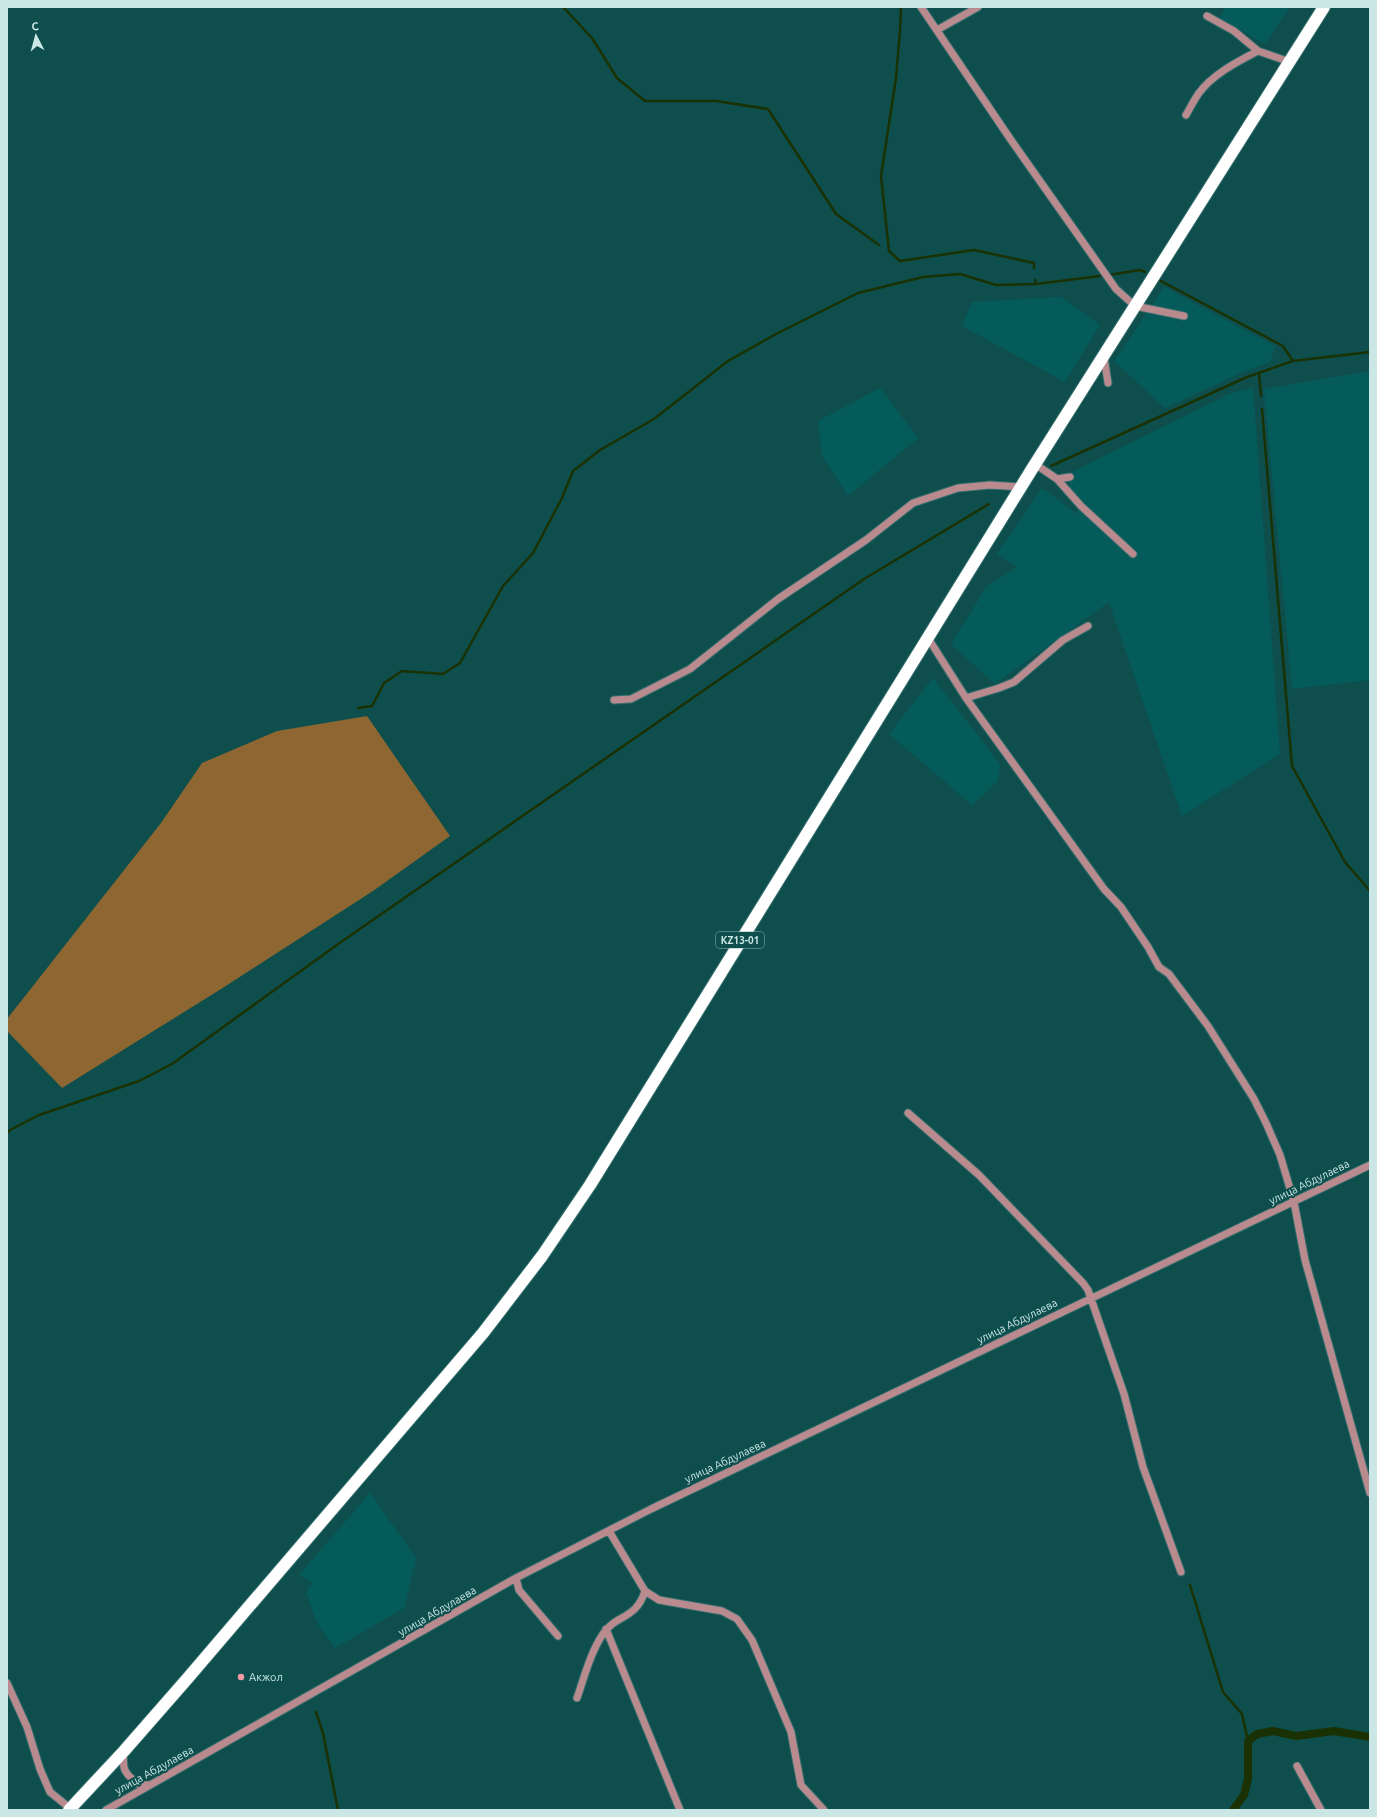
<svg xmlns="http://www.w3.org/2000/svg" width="1377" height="1817" font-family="Ubuntu,sans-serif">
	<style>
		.built { fill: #045b5a }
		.green { fill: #8d6631 }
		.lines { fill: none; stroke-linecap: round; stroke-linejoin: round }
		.stream { stroke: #1a3103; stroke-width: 2.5 }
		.canal { stroke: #1a3103; stroke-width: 8 }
		.minor-casing { stroke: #346d6c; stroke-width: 9 }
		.highway-casing { stroke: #346d6c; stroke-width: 14 }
		.minor { stroke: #b98b8f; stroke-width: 7 }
		.highway { stroke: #fff; stroke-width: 12 }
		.poi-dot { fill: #f49aa4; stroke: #0e4f4e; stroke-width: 1.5 }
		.labels { text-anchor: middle; stroke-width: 4; stroke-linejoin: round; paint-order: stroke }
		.shield { fill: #0e4f4e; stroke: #92b9b8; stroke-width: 1 }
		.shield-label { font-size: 10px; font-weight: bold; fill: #cae7e5 }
		.street-label { font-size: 11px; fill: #cae7e5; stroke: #0e4f4e }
		.poi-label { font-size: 11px; fill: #cae7e5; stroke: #0e4f4e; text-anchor: start }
	</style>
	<rect width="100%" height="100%" fill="#0e4f4e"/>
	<path class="built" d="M1225 7H1290L1265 44 1220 18Z
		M1164 287 1275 346 1270 362 1241 373 1165 408 1114 361Z
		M1061 297 1100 325 1065 382 962 326 972 302Z
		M1370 371V680L1292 689 1264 389Z
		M880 388 918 438 848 496 822 456 818 421Z
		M1253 388 1280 754 1182 816 1109 602 995 684 951 644 987 586 1017 567 997 554 1042 488 1079 515 1066 475 1229 394Z
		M933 678 1000 764 998 781 972 805 889 734Z
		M370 1493 416 1558 404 1608 335 1648 318 1625 306 1592 313 1583 299 1575Z"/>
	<path class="green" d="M367 716 450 836 373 891 221 989 62 1088 7 1031V1019L161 823 202 763 277 731Z"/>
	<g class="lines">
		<path class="stream" d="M563 7 592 38 617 78 645 101H716L768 109 836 214 879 245
			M901 7 900 31 896 78 881 176 889 251 900 261 974 250 1034 263V268
			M1109 275 1140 270 1145 272
			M1035 280 1036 284
			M1159 280 1283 346 1293 361
			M1259 373 1261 396
			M1262 409 1292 766 1345 862 1370 891
			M1051 466 1247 377 1293 361 1370 352
			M358 708 372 706 384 683 402 671 443 674 460 663 503 586 533 553 562 498 573 471 600 450 654 419 728 361 776 334 858 293 923 277 960 274 996 285 1036 284 1100 276
			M7 1133 10 1130 39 1115 139 1081 172 1064 341 942 864 579 989 504
			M1190 1585 1223 1692 1242 1714 1248 1741
			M316 1712 323 1733 338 1810"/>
		<path class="canal" d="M1233 1810 1244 1795 1248 1779V1741L1257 1734 1273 1731 1296 1736 1334 1731 1370 1737"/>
		<defs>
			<path id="minor" d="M921 7 1011 140 1116 289 1135 306 1184 316
				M1207 16 1234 31 1258 51 1290 62
				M937 30 978 7
				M1186 115C1190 108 1194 100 1199 93 1213 74 1237 62 1258 51
				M1104 357 1108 383
				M1035 464 1057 479 1081 506 1133 554
				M1057 479 1070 477
				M928 638 966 698 1104 889 1121 907 1148 947 1159 967 1169 974 1208 1026 1254 1099 1266 1123 1280 1155 1294 1202 1305 1260 1370 1493
				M966 698 999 688 1014 682 1063 640 1088 626
				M614 700 631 699 690 669 778 599 866 540 913 503 958 488 990 485 1021 487
				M908 1113 979 1175 1083 1283 1088 1290 1124 1394 1143 1467 1181 1572
				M609 1531 645 1591 659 1600 722 1611 737 1619 752 1640 791 1732 801 1785 824 1810
				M516 1578 519 1590 558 1636
				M606 1629 680 1810
				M7 1683 27 1727 40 1769 50 1792 71 1809
				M577 1698C584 1678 591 1651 603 1634 616 1614 636 1620 645 1591
				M124 1752C122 1769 124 1773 138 1784L149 1785
				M1297 1766 1321 1810
				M106 1810 516 1578 651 1509 1370 1165"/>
			<path id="highway" d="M69 1810 124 1751 187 1679 483 1333 542 1256 590 1185 1032 469 1324 7"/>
		</defs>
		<use href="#minor" class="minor-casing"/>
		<use href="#highway" class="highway-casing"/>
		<use href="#minor" class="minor"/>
		<use href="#highway" class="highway"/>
	</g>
	<circle class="poi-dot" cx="241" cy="1677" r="4"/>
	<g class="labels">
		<rect class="shield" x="716" y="932" width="48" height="16" rx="3"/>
		<g class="shield-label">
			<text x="740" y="944">KZ13-01</text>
		</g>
		<g class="street-label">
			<text transform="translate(1309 1182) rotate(-26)" y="4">улица Абдулаева</text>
			<text transform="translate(1017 1321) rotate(-26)" y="4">улица Абдулаева</text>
			<text transform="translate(725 1461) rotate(-25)" y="4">улица Абдулаева</text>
			<text transform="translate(437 1611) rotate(-30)" y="4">улица Абдулаева</text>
			<text transform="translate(154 1770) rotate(-29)" y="4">улица Абдулаева</text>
		</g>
		<g class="poi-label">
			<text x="249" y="1681">Акжол</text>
		</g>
	</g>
	<rect width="1377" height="1817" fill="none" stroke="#cae7e5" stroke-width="16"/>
	<g transform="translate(36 36) rotate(354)" stroke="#0e4f4e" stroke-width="3" paint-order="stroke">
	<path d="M0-3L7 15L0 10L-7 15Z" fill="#cae7e5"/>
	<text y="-6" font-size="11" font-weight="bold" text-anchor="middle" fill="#cae7e5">С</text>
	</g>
</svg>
